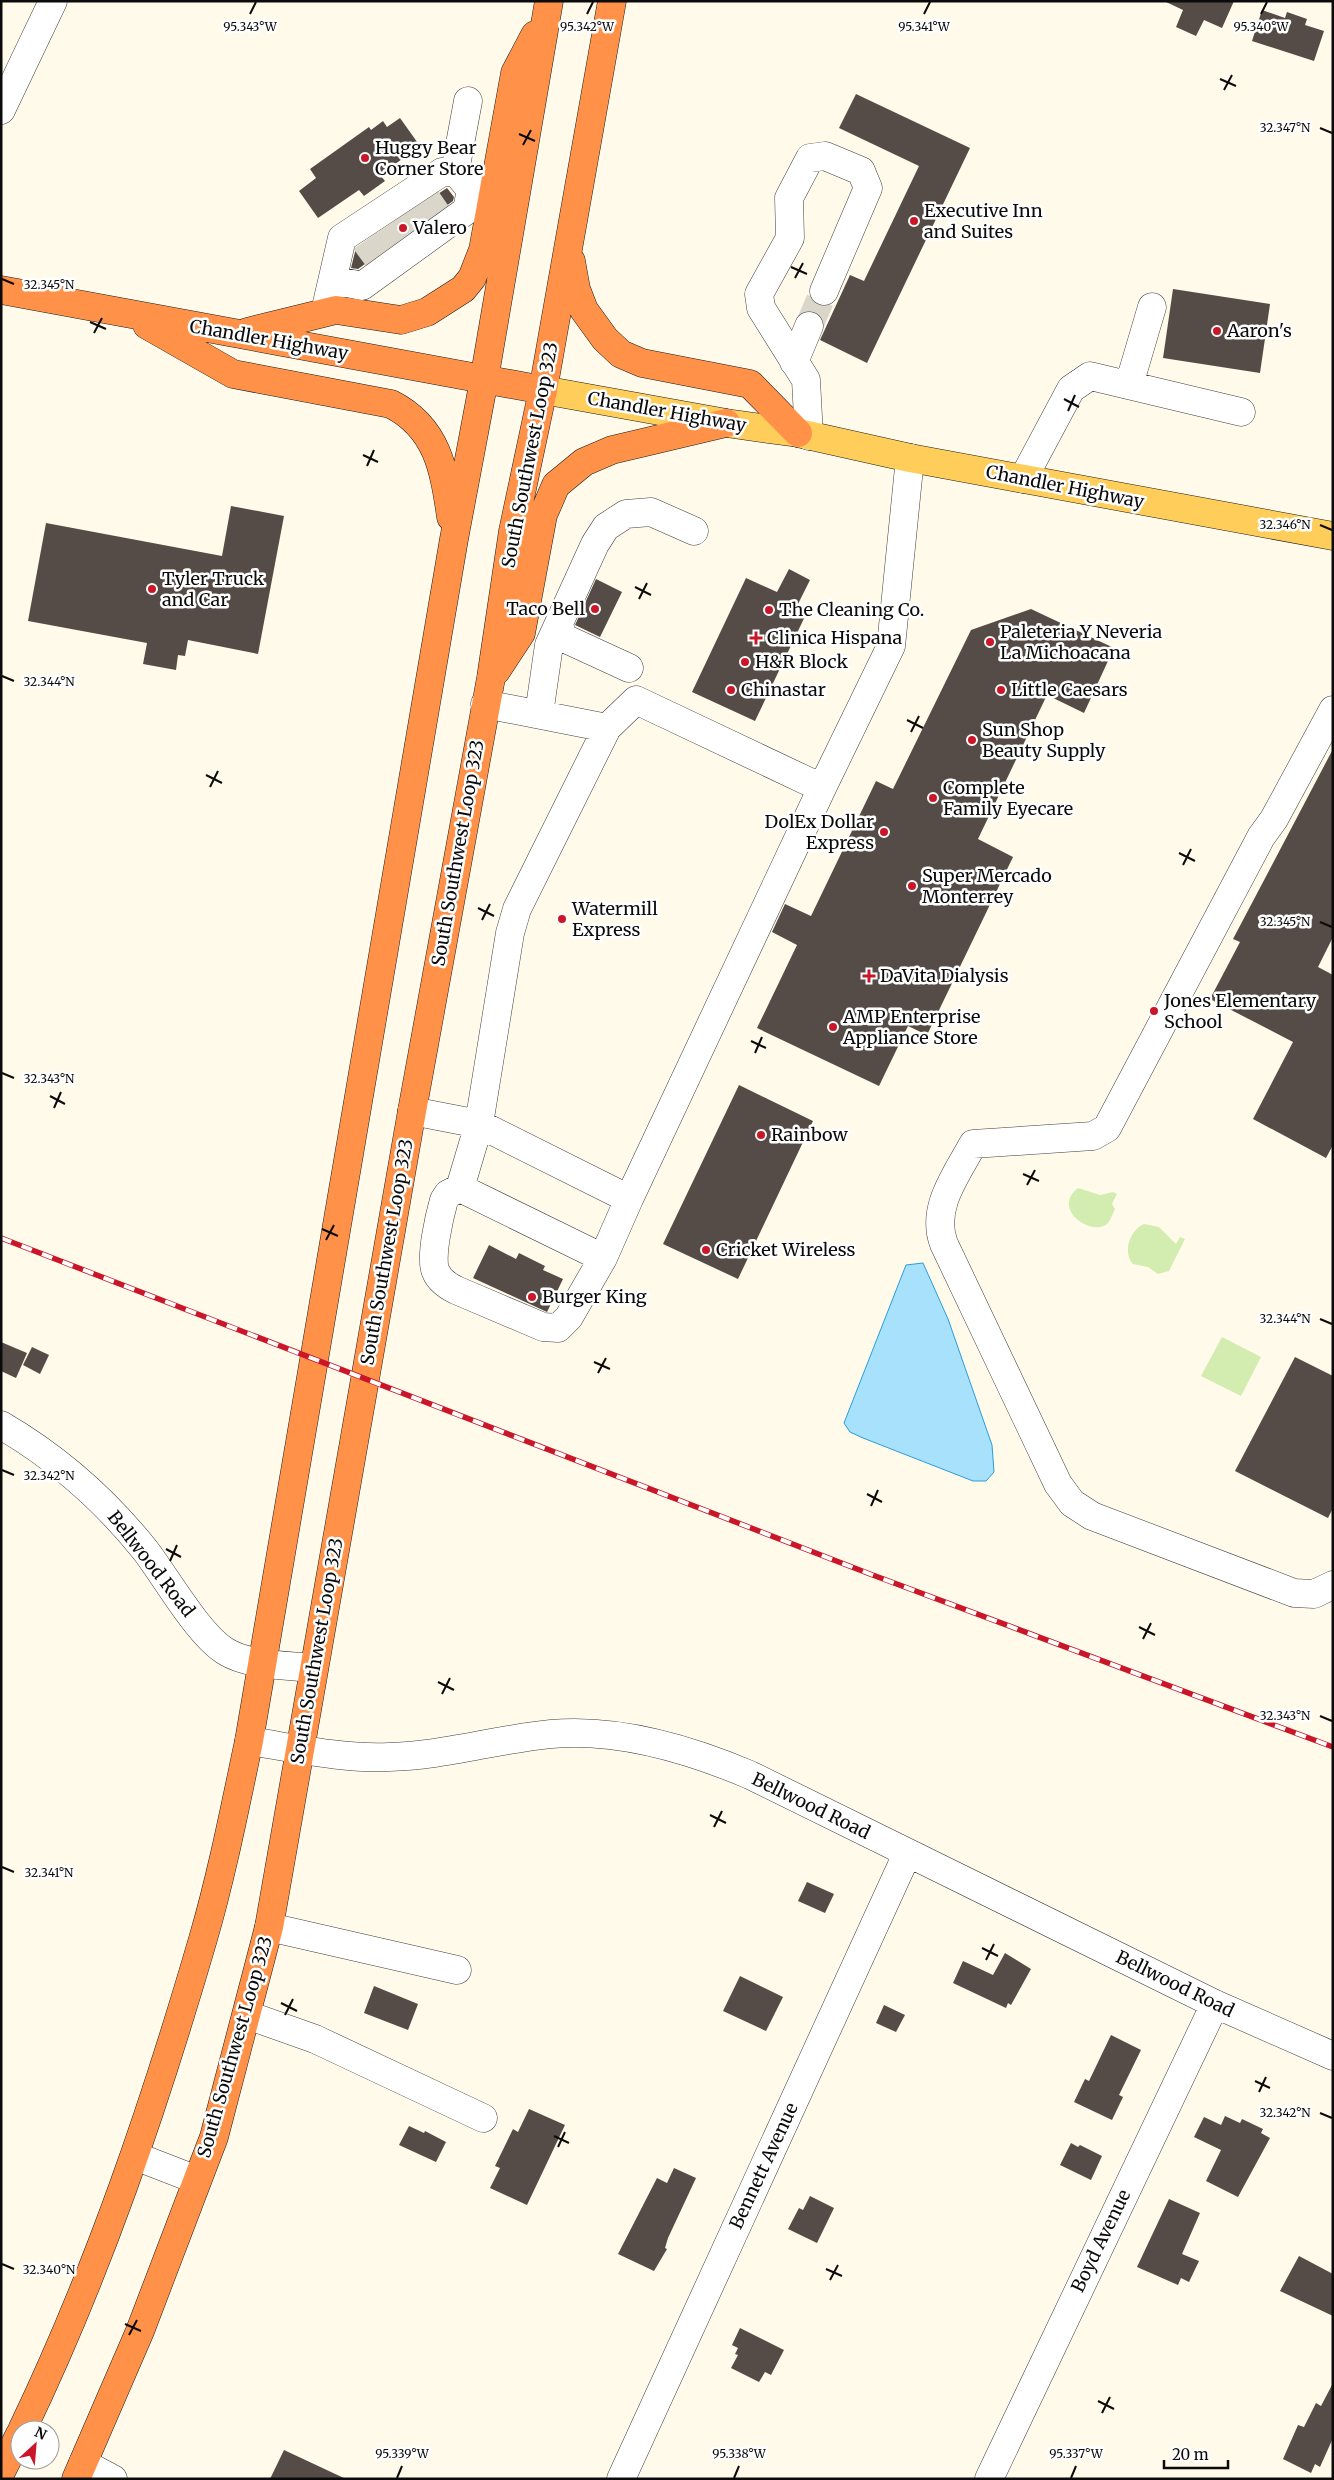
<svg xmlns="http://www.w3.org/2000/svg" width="1334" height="2480" font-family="Merriweather,serif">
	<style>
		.green { fill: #d3edb0 }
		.water { fill: #a8e1fc; stroke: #289ddb }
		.building { fill: #554c47 }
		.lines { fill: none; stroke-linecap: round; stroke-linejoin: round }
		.minor-tunnel { stroke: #dad6c9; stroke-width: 28; stroke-dasharray: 28 14; stroke-linecap: butt }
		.minor-casing { stroke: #3e3e3e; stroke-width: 29 }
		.major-casing { stroke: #1c1c1c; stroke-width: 29 }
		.highway-casing { stroke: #1c1c1c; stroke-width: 29 }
		.minor { stroke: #fff; stroke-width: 28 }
		.major { stroke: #ffce5a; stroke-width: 28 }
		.highway { stroke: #ff9248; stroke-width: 28 }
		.rail-casing { stroke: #c91628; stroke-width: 5.5 }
		.rail { stroke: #fff; stroke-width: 4; stroke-dasharray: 11; stroke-linecap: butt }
		.ticks { fill: none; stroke: #0b0b0b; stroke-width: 2 }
		.poi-dot { fill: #c91628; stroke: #fff; stroke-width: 2 }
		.labels { text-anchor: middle; stroke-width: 5; stroke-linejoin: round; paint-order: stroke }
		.poi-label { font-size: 18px; fill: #0b0b0b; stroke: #fff; text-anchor: start }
		.street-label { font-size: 18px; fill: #0b0b0b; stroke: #fff }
		.ticks-label { font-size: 12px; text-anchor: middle; fill: #0b0b0b; stroke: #fff; stroke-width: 5; stroke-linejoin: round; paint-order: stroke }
	</style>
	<rect width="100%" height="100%" fill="#fffaea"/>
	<path class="green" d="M1078 1188 1100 1195 1113 1192 1117 1194 1112 1204 1115 1209C1113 1213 1111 1219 1108 1223 1094 1238 1050 1210 1078 1188Z
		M1144 1224 1159 1227 1176 1244 1180 1237 1185 1239 1169 1271 1158 1274 1148 1267 1133 1264C1122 1252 1130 1230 1144 1224Z
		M1222 1337 1261 1357 1241 1396 1201 1376Z"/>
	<path class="water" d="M923 1263 948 1319 992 1445 994 1472 986 1481H973L863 1438 850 1432 844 1423 906 1265Z"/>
	<path class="building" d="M1164 1H1234L1222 28 1204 20 1196 36 1176 27 1183 10Z
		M1262 10 1285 18 1287 12 1307 19 1305 25 1324 31 1314 61 1252 41Z
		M856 94 970 148 867 363 820 340 850 275 864 281 919 166 839 128Z
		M400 118 420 146 380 175 385 181 364 196 359 190 318 218 299 191 316 178 310 169 369 127 371 130 383 121 387 127Z
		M447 188 454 197 453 201 358 269 351 268 356 248Z
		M1173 289 1270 304 1260 373 1163 358Z
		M231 506 284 516 258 654 188 640 185 656 178 655 176 670 143 664 147 643 28 621 46 523 222 556Z
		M789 569 810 580 798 604 809 608 755 721 692 692 746 578 777 592Z
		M596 579 622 592 600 637 575 625Z
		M1031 609 1114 648 1084 713 1047 695 978 839 1013 857 927 1035 908 1026 879 1086 757 1028 797 945 772 932 785 904 811 916 876 781 893 789 971 630Z
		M1333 749V937L1318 967 1333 975V1145L1326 1158 1253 1119 1293 1042 1210 999 1240 942 1233 939Z
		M739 1085 813 1121 738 1279 663 1244Z
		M489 1245 516 1259 519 1253 545 1266 543 1270 563 1279 547 1312 473 1278Z
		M1 1342 27 1353 16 1378 1 1371Z
		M32 1347 49 1355 40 1374 23 1365Z
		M1295 1357 1333 1376V1508L1328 1518 1235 1471Z
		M807 1882 834 1894 825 1913 798 1901Z
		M1005 1953 1031 1969 1011 2005 1008 2003 1006 2008 953 1983 963 1961 993 1975Z
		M740 1976 783 1997 766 2031 723 2011Z
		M374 1986 418 2004 408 2030 364 2013Z
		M884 2005 905 2015 896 2032 876 2023Z
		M1111 2035 1141 2050 1119 2095 1123 2097 1112 2120 1074 2102 1085 2079 1089 2081Z
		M529 2109 565 2125 527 2205 490 2188 500 2168 495 2166 513 2129 518 2132Z
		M1225 2116 1240 2123 1242 2119 1263 2129 1261 2133 1270 2138 1238 2197 1206 2181 1221 2150 1194 2137 1204 2117 1221 2125Z
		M409 2126 424 2133 425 2131 446 2142 436 2162 399 2145Z
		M1071 2143 1078 2147 1080 2145 1102 2156 1091 2180 1060 2165Z
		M674 2168 696 2178 668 2238 665 2248 667 2249 654 2271 618 2254 657 2178 667 2183Z
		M810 2196 834 2208 817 2243 788 2229 799 2208 803 2210Z
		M1169 2199 1200 2213 1182 2254 1199 2261 1189 2282 1181 2278 1178 2285 1137 2267Z
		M1299 2256 1333 2274V2316L1280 2291Z
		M740 2328 784 2350 771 2375 765 2372 759 2382 731 2368 738 2355 735 2354 738 2348 732 2345Z
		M1333 2383V2438L1320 2467 1315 2464 1311 2473 1283 2459 1298 2425 1304 2427 1316 2403 1321 2406Z
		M284 2450 346 2479H270Z"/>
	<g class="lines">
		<path class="minor-tunnel" d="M426 198 439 217
			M407 212 419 231
			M387 226 400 245
			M365 241 379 260
			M809 326 824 291"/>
		<defs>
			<path id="minor" d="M1 110 53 1
				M455 171 468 101
				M333 280 362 286 467 210 471 190
				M325 312 342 238 442 172 455 171 471 190 494 189
				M794 362 809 326
				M1129 385 1152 307
				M809 436 806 380 761 308 759 294 790 238 789 198 810 158 825 156 861 171 868 188 824 291
				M1023 479 1071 389 1090 376 1241 412
				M559 624 562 636 566 639 629 668
				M485 704 607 728
				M1333 710 1274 819 1261 837 1107 1128 1093 1136 973 1144C957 1174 930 1208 944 1244L1058 1484 1072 1503 1092 1516 1294 1593 1314 1594 1333 1585
				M539 714 549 645 595 544 606 527 626 514 651 512 694 531
				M412 1111 479 1124 629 1199 822 788 891 646 910 458
				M460 1188 448 1194 444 1200C440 1214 429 1260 436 1272 440 1281 448 1286 456 1290L543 1327 558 1328 569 1317 603 1258
				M629 1199 603 1258 460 1188 479 1124 510 933 517 909 607 728 636 700 822 788
				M1 1425C56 1457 105 1500 145 1550 166 1577 197 1633 225 1651 249 1666 286 1665 314 1668
				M249 1741C295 1748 342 1759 389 1757 443 1756 497 1739 551 1734 618 1728 689 1749 750 1775L1215 2004 1333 2056
				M269 1927 457 1970
				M247 2015 315 2039 483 2118
				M135 2156 197 2180
				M83 2463 113 2479
				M621 2479 907 1854
				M989 2479 1215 2004"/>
			<path id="major" d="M543 390 726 423 798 433 910 458 1333 536"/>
			<path id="highway" d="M571 261 576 289 584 310 605 339 621 354 642 363 750 384 798 433
				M1 290 543 390
				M147 325 233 374 391 404C438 428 444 470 451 517
				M247 332 336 310 401 320 427 312 463 289 472 278 483 250 515 73 535 35
				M496 671 521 633 543 515 556 485 584 462 612 450 726 423
				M22 2430C98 2272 154 2107 203 1939 222 1874 235 1807 249 1741L454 539 484 380 549 1
				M1 2472 20 2434
				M76 2479 140 2331 214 2137 269 1927 412 1111 491 678 513 531 543 390 612 1"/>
		</defs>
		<use href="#minor" class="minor-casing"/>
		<use href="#major" class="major-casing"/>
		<use href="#highway" class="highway-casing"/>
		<use href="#minor" class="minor"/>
		<use href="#major" class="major"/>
		<use href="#highway" class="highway"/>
		<defs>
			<path id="rail" d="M1 1238 870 1574 1333 1747"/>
		</defs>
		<use href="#rail" class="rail-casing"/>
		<use href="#rail" class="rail"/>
	</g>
	<path class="ticks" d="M250 14 256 2M587 14 593 2M924 14 930 2M1261 14 1267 2M1220 79 1236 86M1224 90 1232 75M1320 128 1332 133M519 134 535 141M523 145 531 130M791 267 807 274M795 278 803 263M2 279 14 284M90 322 106 329M94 333 102 318M1064 399 1079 407M1068 411 1075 395M363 455 378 462M367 466 374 450M1320 525 1332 530M635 587 651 595M639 599 647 583M2 676 14 681M907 720 923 728M911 732 919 716M206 775 222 783M210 787 218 771M1179 853 1195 861M1183 865 1191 849M478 908 494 916M482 920 490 904M1320 922 1332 927M751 1041 766 1048M755 1053 762 1037M2 1073 14 1078M50 1096 65 1104M54 1108 61 1092M1023 1174 1039 1181M1027 1185 1035 1170M322 1229 338 1236M326 1240 334 1225M1320 1319 1332 1324M594 1362 610 1369M598 1373 606 1358M2 1470 14 1475M867 1494 882 1502M871 1506 878 1490M166 1549 181 1557M170 1561 177 1545M1139 1627 1155 1635M1143 1639 1151 1623M438 1682 454 1690M442 1694 450 1678M1320 1716 1332 1721M710 1815 726 1823M714 1827 722 1811M2 1867 14 1872M982 1948 998 1956M986 1960 994 1944M281 2003 297 2011M285 2015 293 1999M1255 2081 1270 2088M1259 2092 1266 2077M1320 2113 1332 2118M554 2136 569 2143M558 2147 565 2132M2 2264 14 2269M826 2269 842 2276M830 2280 838 2265M125 2324 141 2331M129 2335 137 2320M1098 2401 1114 2409M1102 2413 1110 2397M397 2478 402 2466M734 2478 739 2466M1071 2478 1076 2466"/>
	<g class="poi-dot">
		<circle cx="365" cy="158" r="5"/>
		<circle cx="914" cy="221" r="5"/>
		<circle cx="403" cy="228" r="5"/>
		<circle cx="1217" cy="331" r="5"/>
		<circle cx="152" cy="589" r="5"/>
		<circle cx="595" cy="609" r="5"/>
		<circle cx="769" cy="610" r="5"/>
		<path d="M753.5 630.5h5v5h5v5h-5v5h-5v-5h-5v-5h5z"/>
		<circle cx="990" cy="642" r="5"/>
		<circle cx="745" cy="662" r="5"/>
		<circle cx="731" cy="690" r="5"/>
		<circle cx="1001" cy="690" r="5"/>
		<circle cx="972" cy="740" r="5"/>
		<circle cx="933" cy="798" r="5"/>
		<circle cx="884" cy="832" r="5"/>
		<circle cx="912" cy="886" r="5"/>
		<circle cx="562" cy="919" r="5"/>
		<path d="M866.5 968.5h5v5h5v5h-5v5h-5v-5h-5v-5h5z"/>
		<circle cx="1154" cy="1011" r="5"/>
		<circle cx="833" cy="1027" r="5"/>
		<circle cx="761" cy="1135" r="5"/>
		<circle cx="706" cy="1250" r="5"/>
		<circle cx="532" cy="1297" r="5"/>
	</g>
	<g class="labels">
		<g class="poi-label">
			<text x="375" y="154">Huggy Bear<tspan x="375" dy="21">Corner Store</tspan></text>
			<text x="924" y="217">Executive Inn<tspan x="924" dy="21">and Suites</tspan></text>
			<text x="413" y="234">Valero</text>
			<text x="1227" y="337">Aaron's</text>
			<text x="162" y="585">Tyler Truck<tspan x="162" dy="21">and Car</tspan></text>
			<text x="585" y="615" text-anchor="end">Taco Bell</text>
			<text x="779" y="616">The Cleaning Co.</text>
			<text x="1000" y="638">Paleteria Y Neveria<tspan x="1000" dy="21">La Michoacana</tspan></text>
			<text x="767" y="644">Clinica Hispana</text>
			<text x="755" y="668">H&amp;R Block</text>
			<text x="741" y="696">Chinastar</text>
			<text x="1011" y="696">Little Caesars</text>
			<text x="982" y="736">Sun Shop<tspan x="982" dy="21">Beauty Supply</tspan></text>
			<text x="943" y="794">Complete<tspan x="943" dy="21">Family Eyecare</tspan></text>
			<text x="874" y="828" text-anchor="end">DolEx Dollar<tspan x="874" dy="21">Express</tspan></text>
			<text x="922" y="882">Super Mercado<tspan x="922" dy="21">Monterrey</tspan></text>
			<text x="572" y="915">Watermill<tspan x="572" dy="21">Express</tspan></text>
			<text x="880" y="982">DaVita Dialysis</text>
			<text x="1164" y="1007">Jones Elementary<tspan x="1164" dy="21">School</tspan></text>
			<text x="843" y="1023">AMP Enterprise<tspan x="843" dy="21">Appliance Store</tspan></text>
			<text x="771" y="1141">Rainbow</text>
			<text x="716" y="1256">Cricket Wireless</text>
			<text x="542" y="1303">Burger King</text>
		</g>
		<g class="street-label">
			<text transform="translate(269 340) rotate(10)" y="6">Chandler Highway</text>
			<text transform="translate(667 412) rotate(10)" y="6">Chandler Highway</text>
			<text transform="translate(530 455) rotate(-79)" y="6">South Southwest Loop 323</text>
			<text transform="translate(1065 487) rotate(11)" y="6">Chandler Highway</text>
			<text transform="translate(458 853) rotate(-80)" y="6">South Southwest Loop 323</text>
			<text transform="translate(387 1252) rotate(-80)" y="6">South Southwest Loop 323</text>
			<text transform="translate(151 1564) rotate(52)" y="6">Bellwood Road</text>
			<text transform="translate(317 1651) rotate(-80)" y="6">South Southwest Loop 323</text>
			<text transform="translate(811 1806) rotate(26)" y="6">Bellwood Road</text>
			<text transform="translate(1175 1984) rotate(26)" y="6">Bellwood Road</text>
			<text transform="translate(235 2047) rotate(-74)" y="6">South Southwest Loop 323</text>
			<text transform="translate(764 2166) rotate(-65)" y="6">Bennett Avenue</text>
			<text transform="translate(1101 2241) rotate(-64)" y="6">Boyd Avenue</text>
		</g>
	</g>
	<g class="ticks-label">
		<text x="250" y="31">95.343°W</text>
		<text x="587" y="31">95.342°W</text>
		<text x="924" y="31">95.341°W</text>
		<text x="1261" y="31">95.340°W</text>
		<text x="1285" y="132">32.347°N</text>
		<text x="49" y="289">32.345°N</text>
		<text x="1285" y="529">32.346°N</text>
		<text x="49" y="686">32.344°N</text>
		<text x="1285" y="926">32.345°N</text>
		<text x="49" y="1083">32.343°N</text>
		<text x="1285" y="1323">32.344°N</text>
		<text x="49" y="1480">32.342°N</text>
		<text x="1285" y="1720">32.343°N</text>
		<text x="49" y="1877">32.341°N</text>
		<text x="1285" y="2117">32.342°N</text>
		<text x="49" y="2274">32.340°N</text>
		<text x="402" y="2458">95.339°W</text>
		<text x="739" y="2458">95.338°W</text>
		<text x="1076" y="2458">95.337°W</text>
	</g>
	<rect width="1334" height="2480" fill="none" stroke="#0b0b0b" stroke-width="5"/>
	<g transform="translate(35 2445) rotate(26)"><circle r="24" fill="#ffffff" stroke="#9d9d9d"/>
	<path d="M0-4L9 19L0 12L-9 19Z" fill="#c91628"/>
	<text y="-8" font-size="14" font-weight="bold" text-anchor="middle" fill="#0b0b0b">N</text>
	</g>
	<path d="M1164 2460v8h64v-8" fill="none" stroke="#0b0b0b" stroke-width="2.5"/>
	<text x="1172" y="2460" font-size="15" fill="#0b0b0b" stroke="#ffffff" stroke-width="4" paint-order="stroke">20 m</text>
</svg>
